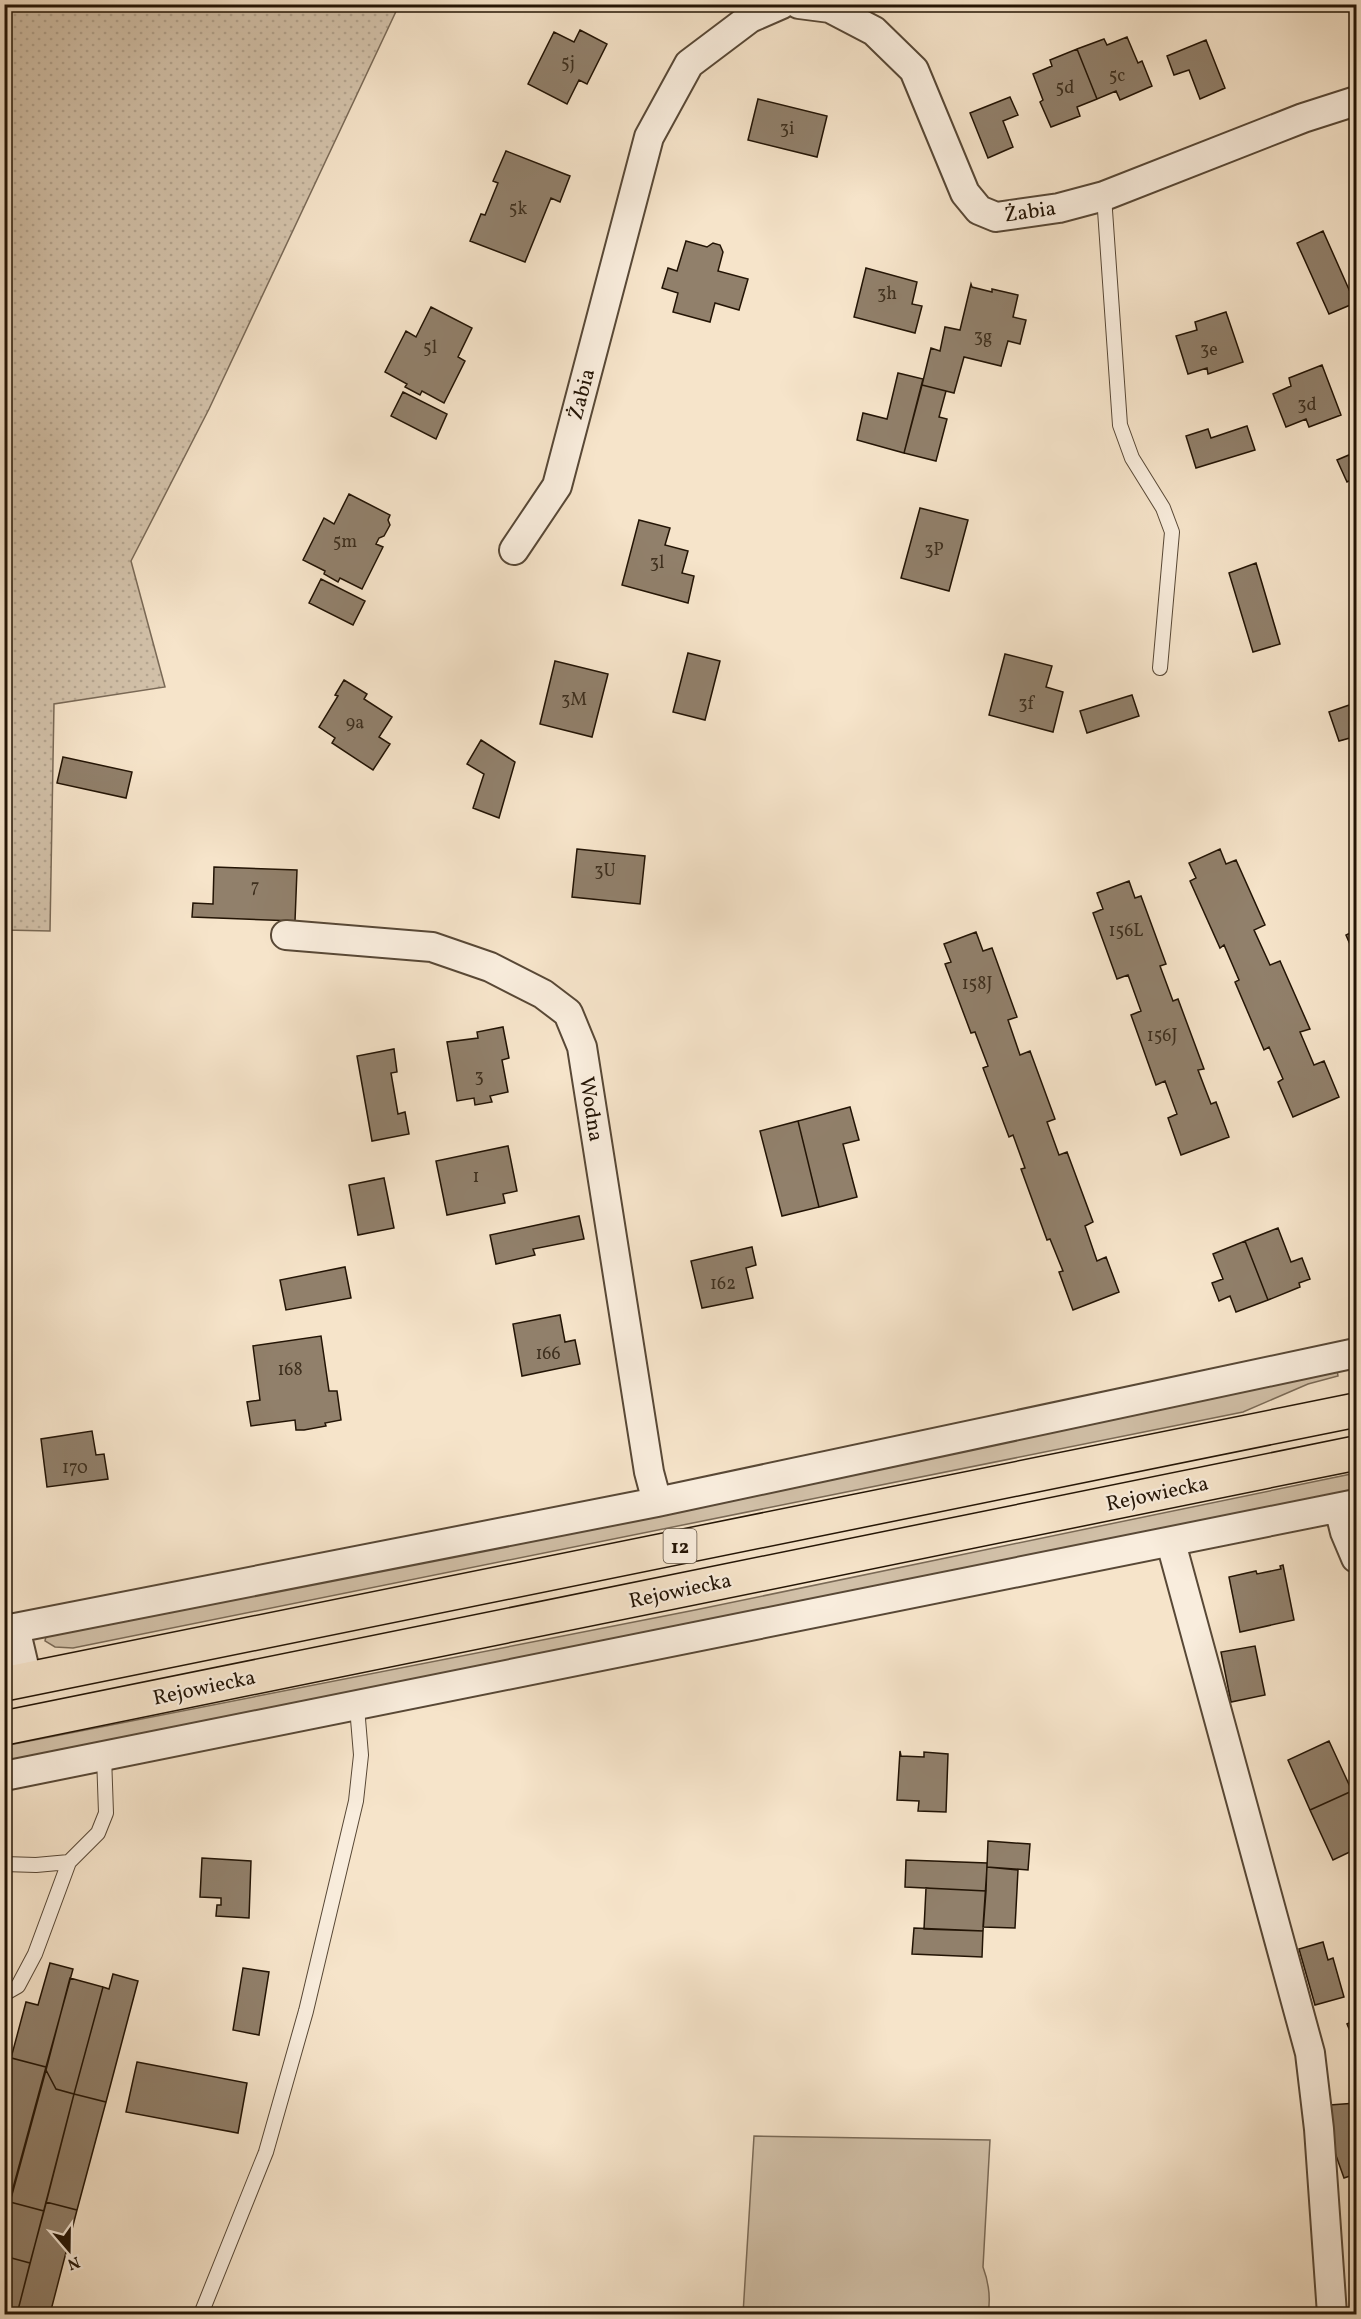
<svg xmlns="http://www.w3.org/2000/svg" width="1361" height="2319" font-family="Vollkorn,serif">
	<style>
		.grass { fill: #d2c1a9; stroke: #7a6a57; stroke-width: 1.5 }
		.garden { fill: url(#garden-dots); stroke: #7a6a57; stroke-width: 1.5 }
		.building { fill: #91806b; stroke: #231405; stroke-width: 1.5 }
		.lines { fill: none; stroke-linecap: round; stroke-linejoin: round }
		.lane-casing { stroke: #584836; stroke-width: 16 }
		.street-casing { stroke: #584836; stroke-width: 32 }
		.highway-casing { stroke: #231405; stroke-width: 36 }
		.lane { stroke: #f9eddd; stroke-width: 14 }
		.street { stroke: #f9eddd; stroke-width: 28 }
		.highway { stroke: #f6e4ca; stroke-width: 33 }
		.labels { text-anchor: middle; stroke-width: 4.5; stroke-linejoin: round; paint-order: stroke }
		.number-label { font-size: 18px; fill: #3e2f1e }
		.shield { fill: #f9eddd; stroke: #635546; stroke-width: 1.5 }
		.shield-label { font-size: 20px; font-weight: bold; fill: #231405 }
		.street-label { font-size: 21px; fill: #231405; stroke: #f9eddd }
	</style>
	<defs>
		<pattern id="garden-dots" width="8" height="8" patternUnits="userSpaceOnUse" patternTransform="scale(1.5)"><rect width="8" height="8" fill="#d2c1a9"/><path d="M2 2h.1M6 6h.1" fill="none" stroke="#b4a590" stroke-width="1.8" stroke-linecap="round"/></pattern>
	</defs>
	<rect width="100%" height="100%" fill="#f6e4ca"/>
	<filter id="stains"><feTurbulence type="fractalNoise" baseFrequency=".00333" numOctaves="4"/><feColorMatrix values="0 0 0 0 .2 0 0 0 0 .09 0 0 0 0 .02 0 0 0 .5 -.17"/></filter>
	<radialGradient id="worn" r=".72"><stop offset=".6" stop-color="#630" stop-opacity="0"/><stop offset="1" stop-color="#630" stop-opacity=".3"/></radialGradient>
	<path class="grass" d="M1337 1370 1338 1376 1308 1384 1243 1412 73 1648 55 1647 45 1641 46 1636Z
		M1356 1473V1493L5 1766 4 1746 695 1610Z
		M754 2136 990 2140 983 2267C989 2283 991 2297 988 2314H743Z"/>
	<path class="garden" d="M5 4 399 5 209 409 131 561 165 687 54 704 50 931 5 930Z"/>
	<path class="building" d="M1347 4H1356V11L1351 13Z
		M580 30 607 44 587 84 579 80 567 104 528 84 554 32 574 42Z
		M1127 37 1138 63 1142 61 1152 86 1120 100 1116 91 1097 99 1077 49 1104 39 1107 45Z
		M1206 40 1225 88 1200 99 1189 70 1174 75 1167 56Z
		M1077 49 1097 99 1077 107 1080 116 1051 127 1040 102 1043 100 1033 74 1052 66 1050 60Z
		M1010 97 1018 115 1003 121 1013 147 988 158 970 113Z
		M758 99 827 116 817 157 748 140Z
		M506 151 570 176 560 202 551 198 525 262 470 241 481 214 485 215 498 183 493 181Z
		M1323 231 1355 303 1329 314 1297 243Z
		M686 241 707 247 713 243 720 245 723 252 718 271 748 279 739 310 715 303 710 322 673 312 678 293 662 288 668 268 677 271Z
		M866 268 917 282 912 304 922 306 915 333 854 317Z
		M971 284 972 287 992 292V289L1018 295 1013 317 1026 320 1020 344 1008 341 1001 366 964 357 954 393 922 385 931 348 940 351 945 327 960 330Z
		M431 307 472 328 458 357 465 361 444 403 422 391 420 395 405 387 407 384 385 372 406 331 416 337Z
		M1226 312 1243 362 1208 374 1207 368 1188 374 1176 336 1197 330 1195 322Z
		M1322 365 1341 415 1309 427 1306 419 1286 427 1273 394 1291 386 1289 378Z
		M898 373 923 379 904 453 857 440 863 413 887 419Z
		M922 385 946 391 939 417 947 419 936 461 904 453Z
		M403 392 447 414 436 439 391 416Z
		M1247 426 1255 450 1196 468 1186 436 1208 429 1211 438Z
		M1356 452V477L1347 482 1337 460Z
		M349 494 390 515 388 520 390 525 384 536 379 538 376 544 383 547 362 589 340 578 338 582 324 574 325 571 303 560 324 518 334 524Z
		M920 508 968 520 949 591 901 578Z
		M639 520 670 528 665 545 688 551 682 573 694 576 688 603 622 585Z
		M1256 563 1280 644 1253 652 1229 573Z
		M1356 566V584L1350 569Z
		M321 579 365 601 353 625 309 603Z
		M688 653 720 661 705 720 673 712Z
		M1005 654 1052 666 1046 687 1063 692 1053 732 989 715Z
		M555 661 608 674 592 737 540 724Z
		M344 680 367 694 364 699 392 717 379 737 390 744 373 770 332 743 335 738 319 727 338 696 335 695Z
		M1132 695 1139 716 1087 733 1080 711Z
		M1356 700V754L1355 755 1350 738 1339 741 1329 712 1355 703 1354 701Z
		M481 740 515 762 499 818 473 808 484 774 467 764Z
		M63 757 132 772 126 798 57 783Z
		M577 849 645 856 640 904 572 897Z
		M1220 849 1226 864 1236 860 1265 925 1254 930 1270 965 1280 961 1310 1029 1300 1032 1314 1065 1324 1061 1339 1097 1293 1117 1278 1082 1283 1079 1269 1047 1264 1050 1235 982 1239 980 1224 945 1220 948 1190 881 1196 878 1189 863Z
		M214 867 297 870 295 921 192 917 193 903 213 904Z
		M1129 881 1135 898 1141 896 1166 964 1160 966 1173 1001 1178 999 1204 1069 1198 1070 1211 1104 1216 1102 1229 1137 1181 1155 1168 1118 1177 1114 1165 1081 1156 1085 1131 1015 1141 1011 1128 975 1117 979 1093 913 1103 909 1097 893Z
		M1356 930V958L1346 935Z
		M976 932 983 951 992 948 1017 1017 1008 1020 1020 1055 1030 1051 1055 1119 1047 1122 1059 1155 1067 1152 1093 1222 1085 1226 1097 1261 1106 1257 1119 1292 1073 1310 1059 1272 1063 1271 1050 1239 1047 1240 1021 1169 1025 1168 1013 1135 1009 1137 983 1068 988 1066 975 1032 971 1033 945 964 951 962 944 944Z
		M503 1027 509 1058 502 1060 508 1092 490 1096 492 1102 475 1105 474 1098 457 1101 447 1042 478 1038 477 1032Z
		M394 1049 397 1072 391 1073 398 1114 405 1112 409 1134 372 1141 357 1056Z
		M850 1107 859 1140 843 1144 857 1197 819 1207 798 1121Z
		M798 1121 819 1207 782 1216 760 1131Z
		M508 1146 517 1191 503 1194 505 1203 447 1215 436 1161Z
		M384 1178 394 1228 358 1235 349 1185Z
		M579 1216 584 1239 533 1249 535 1255 496 1264 490 1235Z
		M1278 1228 1291 1262 1302 1258 1310 1279 1299 1283 1300 1287 1268 1300 1245 1241Z
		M1245 1241 1268 1300 1236 1312 1230 1296 1219 1301 1212 1283 1223 1279 1213 1254Z
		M752 1247 756 1265 746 1268 753 1298 702 1308 691 1261Z
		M345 1267 351 1298 286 1310 280 1280Z
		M560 1315 565 1342 575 1340 580 1364 522 1376 513 1324Z
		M321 1336 329 1391H337L341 1420 325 1423 326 1426 304 1430H296L295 1420 251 1426 247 1402 260 1400 253 1346Z
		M92 1431 96 1455 104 1454 108 1479 47 1487 41 1439Z
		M1283 1565 1294 1620 1240 1632 1229 1577 1256 1571 1257 1574 1281 1569 1280 1566Z
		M1255 1646 1265 1695 1231 1702 1221 1652Z
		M1329 1741 1352 1791 1310 1810 1288 1760Z
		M900 1751 901 1756 924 1757V1752L948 1754 946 1812 918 1811 919 1801 897 1800Z
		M1352 1791 1356 1802V1849L1333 1860 1310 1810Z
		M988 1841 1030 1844 1028 1870 987 1867Z
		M202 1858 251 1861 249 1918 216 1916 217 1905H221V1898L200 1897Z
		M906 1860 987 1863 986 1891 905 1887Z
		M987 1867 1018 1870 1015 1928 983 1927Z
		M926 1888 986 1891 983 1931 924 1929Z
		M4 1904 8 1905 6 1962H4Z
		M914 1928 983 1931 982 1957 912 1954Z
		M1323 1942 1328 1960 1333 1958 1344 1997 1315 2005 1299 1949Z
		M50 1963 73 1969 46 2067 11 2058 26 2002 38 2005Z
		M243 1968 269 1972 259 2035 233 2030Z
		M113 1974 138 1981 106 2102 74 2094 103 1987 109 1989Z
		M70 1978 103 1987 74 2094 56 2089 46 2070Z
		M1356 2001V2014L1351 2003Z
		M1356 2020V2039L1354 2040 1347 2024Z
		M4 2056 46 2067 4 2221Z
		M137 2062 247 2083 238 2133 126 2112Z
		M46 2070 56 2089 74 2094 44 2211 10 2202Z
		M74 2094 106 2102 77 2210 46 2202Z
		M1356 2103V2174L1344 2178 1333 2147 1330 2105Z
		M10 2202 44 2211 30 2263 4 2256V2221Z
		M46 2202 77 2210 50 2314H17Z
		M4 2256 30 2263 17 2314H4Z"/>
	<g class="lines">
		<defs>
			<path id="lane" d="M1104 196 1120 425 1132 458 1163 508 1172 532 1160 668
				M4 1864 36 1865 69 1862
				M4 1994 18 1986 35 1954 69 1862 98 1833 106 1813 104 1756
				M201 2314 266 2152 306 2011 356 1801 361 1755 357 1707"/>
			<path id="street" d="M799 4 830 8 874 31 914 70 965 193 979 210 996 217 1059 208 1104 196 1303 118 1356 101
				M514 550 557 486 649 137 689 64 750 18 782 4
				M286 935 432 947 490 967 543 994 568 1013 582 1047 649 1472 657 1502
				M1339 1508 1345 1532 1356 1558
				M1171 1543 1310 2053 1319 2129 1332 2314
				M27 1679 15 1628 657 1502 1356 1353
				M4 1776 1356 1504"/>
			<path id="highway" d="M4 1684 1356 1410
				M4 1728 1356 1453"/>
		</defs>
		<use href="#lane" class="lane-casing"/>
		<use href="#street" class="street-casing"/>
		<use href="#highway" class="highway-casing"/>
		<use href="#lane" class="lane"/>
		<use href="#street" class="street"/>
		<use href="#highway" class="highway"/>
	</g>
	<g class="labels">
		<g class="number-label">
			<text x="568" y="68">5j</text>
			<text x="1117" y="81">5c</text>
			<text x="1065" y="93">5d</text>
			<text x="787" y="134">3i</text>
			<text x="518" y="214">5k</text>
			<text x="887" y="299">3h</text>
			<text x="983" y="342">3g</text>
			<text x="430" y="353">5l</text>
			<text x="1209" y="355">3e</text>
			<text x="1307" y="410">3d</text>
			<text x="345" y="547">5m</text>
			<text x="934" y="555">3P</text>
			<text x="657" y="568">3l</text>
			<text x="574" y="705">3M</text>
			<text x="1026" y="709">3f</text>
			<text x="355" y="728">9a</text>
			<text x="605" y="876">3U</text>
			<text x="255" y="892">7</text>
			<text x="1126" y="936">156L</text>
			<text x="977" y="989">158J</text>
			<text x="1162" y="1041">156J</text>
			<text x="479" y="1082">3</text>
			<text x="476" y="1182">1</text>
			<text x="723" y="1289">162</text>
			<text x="548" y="1359">166</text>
			<text x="290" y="1375">168</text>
			<text x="75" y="1473">170</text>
		</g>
		<rect class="shield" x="663.5" y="1529" width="33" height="34" rx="4.5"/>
		<g class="shield-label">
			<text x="680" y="1553">12</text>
		</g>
		<g class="street-label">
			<text transform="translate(1030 211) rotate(-8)" y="7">Żabia</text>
			<text transform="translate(581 394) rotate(-75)" y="7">Żabia</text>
			<text transform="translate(592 1109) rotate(81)" y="7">Wodna</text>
			<text transform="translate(1157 1493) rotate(-12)" y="7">Rejowiecka</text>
			<text transform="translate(680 1590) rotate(-12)" y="7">Rejowiecka</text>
			<text transform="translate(204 1687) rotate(-12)" y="7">Rejowiecka</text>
		</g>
	</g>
	<rect width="1361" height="2319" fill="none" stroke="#f6e4ca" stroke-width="24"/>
	<rect x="6" y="6" width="1349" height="2307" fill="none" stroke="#231405" stroke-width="3"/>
	<rect x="12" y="12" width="1337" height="2295" fill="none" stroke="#231405" stroke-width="1.5"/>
	<g transform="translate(69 2250) rotate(160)" stroke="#f9eddd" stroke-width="4.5" paint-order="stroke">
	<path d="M0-4.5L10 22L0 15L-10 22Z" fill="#231405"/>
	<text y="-9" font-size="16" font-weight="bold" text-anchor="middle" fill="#231405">N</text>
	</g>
	<rect width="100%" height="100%" filter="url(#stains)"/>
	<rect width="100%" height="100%" fill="url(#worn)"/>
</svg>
